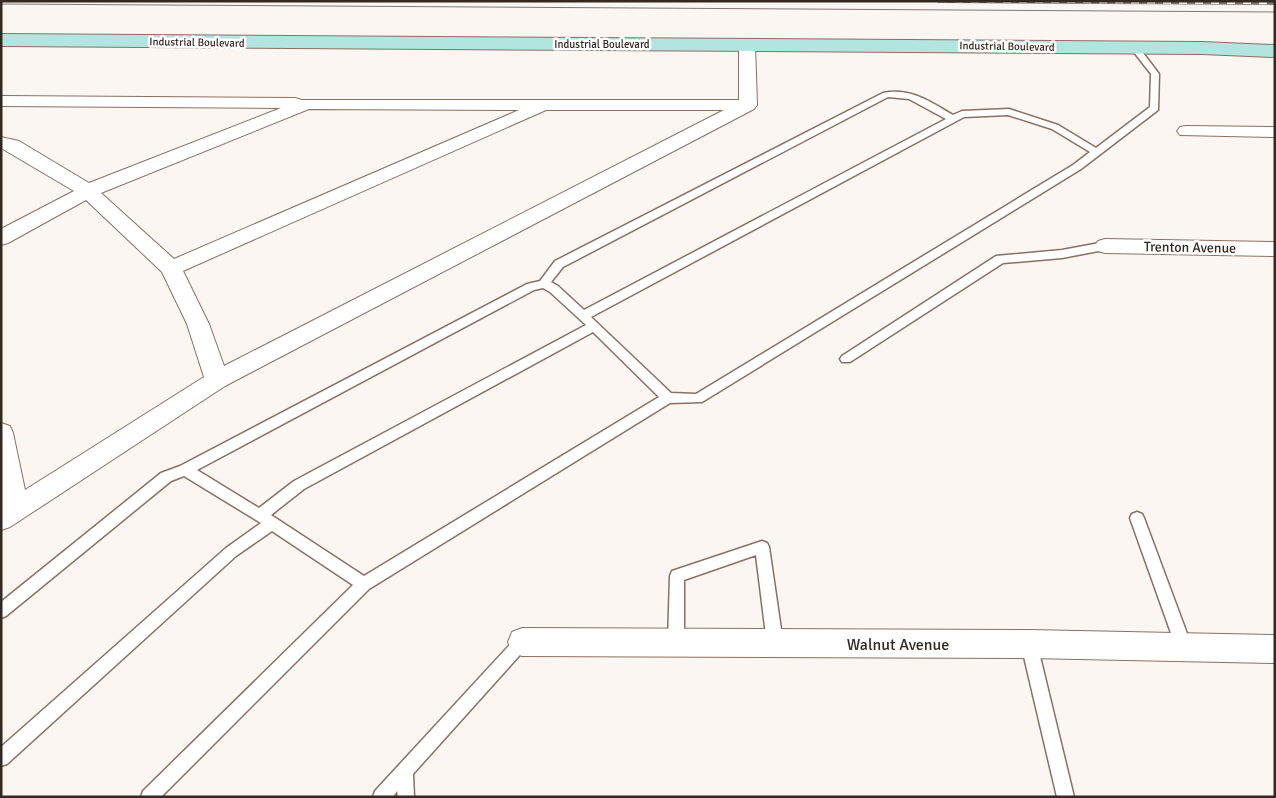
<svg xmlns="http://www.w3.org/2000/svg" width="1276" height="798" font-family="Signika,sans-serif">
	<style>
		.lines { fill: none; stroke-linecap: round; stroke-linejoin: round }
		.service-casing { stroke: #8b6f62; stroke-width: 3 }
		.minor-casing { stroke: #8b6f62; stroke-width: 2 }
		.secondary-casing { stroke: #8b6f62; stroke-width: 2 }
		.service { fill: #fff; fill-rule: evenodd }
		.minor { fill: #fff; fill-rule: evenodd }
		.secondary { fill: #b2e5df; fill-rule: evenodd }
		.tram { stroke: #817772; stroke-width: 1 }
		.rail-casing { stroke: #817772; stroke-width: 4 }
		.rail { stroke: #fff; stroke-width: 2.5; stroke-dasharray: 8; stroke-linecap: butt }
		.labels { text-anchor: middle; stroke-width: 5; stroke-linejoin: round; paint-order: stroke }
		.far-street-label { font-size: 11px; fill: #342822; stroke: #fff }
		.street-label { font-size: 14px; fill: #342822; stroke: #fff }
		.near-street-label { font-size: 16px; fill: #342822; stroke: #fff }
	</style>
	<rect width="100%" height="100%" fill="#fcf6f3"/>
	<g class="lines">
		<defs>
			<path id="service" d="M1134 44 1137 45 1159 74 1158 110 1081 169 702 402 670 403 369 589 161 797H141L143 791 353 585 272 531 236 556 7 764 1 766V747L226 548 261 523 184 476 171 481 6 616 1 618V602L161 473 180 466 527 284 540 281 555 261 883 93C910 87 931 102 953 115L962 111 1009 109 1058 125 1096 148 1150 107 1151 74 1130 47ZM888 97 909 99 946 119 584 310 558 286 551 282 563 267ZM1008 115 1052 129 1090 152 1073 165 696 394 671 393 591 317 964 117ZM543 288 550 292 586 325 294 481 259 508 197 470 534 290ZM593 332 659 397 364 576 271 515 304 489Z
				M1105 242 1109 243 1110 246 1109 249 1062 258 1003 263 850 362H842L840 359 842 356 996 256 1062 250Z
				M1137 512 1142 514 1144 518 1192 647 1189 652 1184 654 1179 652 1176 647 1130 518 1132 514Z
				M762 541 767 543 769 547 783 643 780 648 775 650 770 648 767 643 756 555 684 580V643L681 648 676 650 671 648 668 643 670 576 672 571Z
				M522 635 527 637 530 642 527 647 413 774 414 797H398L397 791 393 797H373L375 791 517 637Z
				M1029 637 1034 639 1037 644 1074 797H1057L1021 644 1024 639Z"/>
			<path id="minor" d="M747 39 753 41 755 44 757 105 754 109 225 386 10 527 1 530V423L10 426 13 433 25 490 204 377 187 324 162 272 86 200 8 243 1 245V229L74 191 1 148V137L19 141 89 183 281 108 1 106V96L295 98 302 100H739V44L741 41ZM309 109 519 110 174 259 101 193ZM546 110H724L224 366 209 324 183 271Z
				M1186 126 1275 127V137L1180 135 1177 131 1180 127Z
				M1105 239 1275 242V256L1105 253 1098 251 1095 246 1098 241Z
				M522 628 1029 630 1275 635V663L1029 658 522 656 512 652 508 642 512 632Z"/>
			<path id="secondary" d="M1 34 1202 42 1275 45V57L1202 54 1 46Z"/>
		</defs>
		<use href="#service" class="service-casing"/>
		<use href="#minor" class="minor-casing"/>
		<use href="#secondary" class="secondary-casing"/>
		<use href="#service" class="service"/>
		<use href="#minor" class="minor"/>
		<use href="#secondary" class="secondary"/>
		<path class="tram" d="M1 4 1275 12"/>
		<defs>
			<path id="rail" d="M939 1 1275 3"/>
		</defs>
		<use href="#rail" class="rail-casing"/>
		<use href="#rail" class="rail"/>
	</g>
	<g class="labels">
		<g class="far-street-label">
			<text transform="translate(197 42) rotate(1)" y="4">Industrial Boulevard</text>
			<text x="602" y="48">Industrial Boulevard</text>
			<text transform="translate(1007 46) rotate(1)" y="4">Industrial Boulevard</text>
		</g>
		<g class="street-label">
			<text transform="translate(1190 247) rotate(1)" y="5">Trenton Avenue</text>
		</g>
		<g class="near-street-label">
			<text x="898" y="650">Walnut Avenue</text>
		</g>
	</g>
	<rect width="1276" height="798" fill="none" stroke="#342822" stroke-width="5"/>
</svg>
